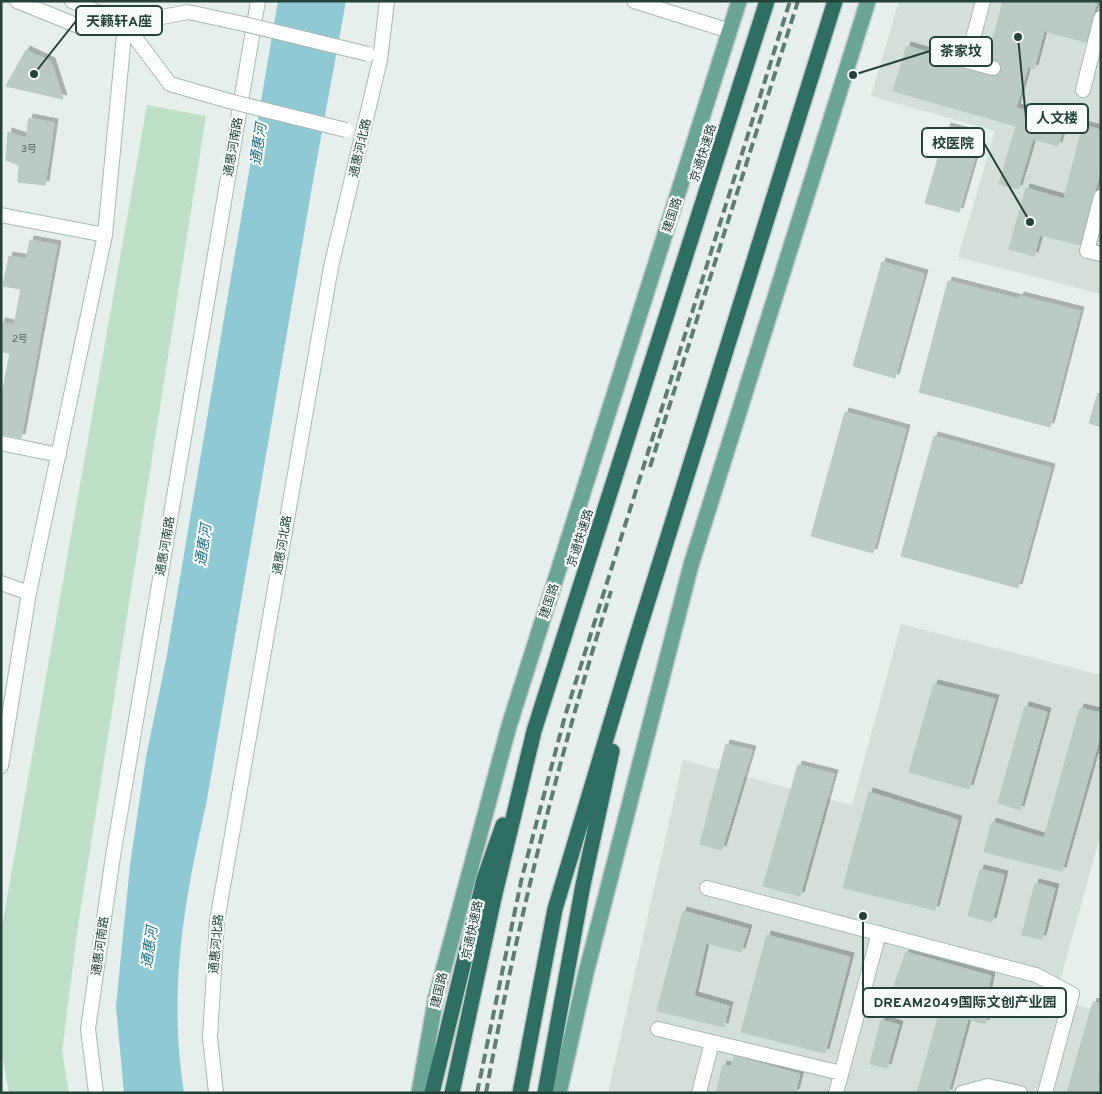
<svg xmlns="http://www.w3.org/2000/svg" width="1102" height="1094" font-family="Overpass,'Noto Sans SC',sans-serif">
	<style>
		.built { fill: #d4dfda }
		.green { fill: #bfe0c8 }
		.water { fill: #8ec9d4 }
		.building { fill: #bbcac4; stroke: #b8c9c2; filter: url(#shadow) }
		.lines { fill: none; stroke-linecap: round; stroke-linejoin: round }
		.minor-casing { stroke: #a8b8b2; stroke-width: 16 }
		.major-casing { stroke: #c2cac8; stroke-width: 18 }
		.highway-casing { stroke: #c2cac8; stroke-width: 18 }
		.minor { stroke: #fff; stroke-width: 14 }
		.major { stroke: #6aa596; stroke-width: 15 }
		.highway { stroke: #2f6f62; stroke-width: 15 }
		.rail { stroke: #5f7d75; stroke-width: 4; stroke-dasharray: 10 5; stroke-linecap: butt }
		.minor-bridge-casing { stroke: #a8b8b2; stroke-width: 16; stroke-linecap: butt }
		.minor-bridge { stroke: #fff; stroke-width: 14 }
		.labels { text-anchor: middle; stroke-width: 4.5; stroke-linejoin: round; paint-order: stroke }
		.number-label { font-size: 10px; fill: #4a645c }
		.street-label { font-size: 12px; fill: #24423a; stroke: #f7fbf9 }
		.water-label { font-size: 14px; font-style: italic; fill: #1c6f80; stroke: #f7fbf9 }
		.leader { fill: none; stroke: #24423a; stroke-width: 2 }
		.callout-dot { fill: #24423a; stroke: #f7fbf9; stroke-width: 2 }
		.callout { fill: #f7fbf9; stroke: #24423a; stroke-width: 2 }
		.callout-label { font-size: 14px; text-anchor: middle; font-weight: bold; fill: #24423a }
	</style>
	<defs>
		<filter id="shadow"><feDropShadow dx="4" dy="-4" stdDeviation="0" flood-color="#0004"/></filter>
	</defs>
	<rect width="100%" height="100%" fill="#e6efeb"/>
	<path class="built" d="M899 1H1101V294L958 257 995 131 871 96Z
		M901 624 1101 675V833L1055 999 1101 1011V1093H608L683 760 852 805Z"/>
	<path class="green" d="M147 105 206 116 78 926 62 1051 69 1093H9L1 1049V932Z"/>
	<path class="water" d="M278 1H346L313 181 206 805C184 901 168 993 184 1093H124L116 1006 130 865 146 757 166 660Z"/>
	<path class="building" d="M1003 1H1097L1086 42 1044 31 1034 69 1028 67 1016 108 1065 122 1058 146 1033 139 1018 189 999 184 1016 126 893 91 907 46 958 61 961 67 965 69 991 76 999 74 1002 70 999 62 988 58Z
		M26 50 51 62 63 99 6 86Z
		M29 118 54 123 45 185 18 182 19 165 6 160 8 132 26 138Z
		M1083 125 1101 130V169L1080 245 1040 235 1034 256 1009 249 1026 188 1064 199Z
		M947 127 981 136 959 212 925 203Z
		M30 240 57 245 21 438 1 434V388L3 389 10 353 1 352V322L14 325 21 289 3 286 9 256 26 259Z
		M882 262 924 274 895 378 853 366Z
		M948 281 1019 299 1020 296 1080 311 1050 427 919 392Z
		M1098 393 1101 394V427L1089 423Z
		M845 412 906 429 873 553 811 536Z
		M934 436 1051 468 1018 588 901 556Z
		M934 684 995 699 969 789 909 772Z
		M1025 706 1047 712 1020 810 998 803Z
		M1080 708 1101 713V733L1062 871 984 852 992 822 1044 838Z
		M726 744 752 750 722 850 700 844Z
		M798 765 834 774 800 896 763 886Z
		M869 792 958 820 935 910 843 888Z
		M980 869 1004 875 992 922 968 916Z
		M1035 883 1055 888 1042 939 1022 935Z
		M683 911 748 929 741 952 706 943 694 996 729 1006 724 1027 657 1011Z
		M767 935 850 957 825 1053 741 1032Z
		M906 952 991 976 987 995 992 997 985 1024 968 1019 948 1093H917L940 1011 890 996Z
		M1093 1002 1101 1004V1071L1098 1082H1101V1093H1067Z
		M881 1020 899 1025 887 1068 870 1064Z
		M734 1056 800 1074 795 1093H716L723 1065 731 1067Z"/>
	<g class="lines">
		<defs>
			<path id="minor" d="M17 1 81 27 125 24 188 12 244 24
				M72 1 125 24 170 84 229 101
				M634 1 730 31
				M983 1 967 61 993 68
				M1083 90 1101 18
				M1101 197 1087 251 1101 254
				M1 215 105 235
				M1 443 59 455
				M1 583 29 593
				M1 766 29 593 105 235 125 24
				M707 888 1036 975 1072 994 1045 1093
				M658 1029 841 1073
				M96 1093 88 1029 113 856 258 1
				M216 1093 210 1037 217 921 331 267 380 60 387 1
				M699 1093 712 1042
				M836 1093 879 933
				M962 1093 988 1086 1020 1093"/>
			<path id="major" d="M419 1093 436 997 509 726 739 1
				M559 1093 586 973 691 565 868 1"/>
			<path id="highway" d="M432 1093 484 879 503 825
				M452 1093 494 898 534 731 767 1
				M520 1093 555 909 636 639 835 1
				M545 1093 583 885 612 751"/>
		</defs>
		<use href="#minor" class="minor-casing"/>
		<use href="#major" class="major-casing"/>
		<use href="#highway" class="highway-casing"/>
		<use href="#minor" class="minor"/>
		<use href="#major" class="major"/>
		<use href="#highway" class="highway"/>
		<path class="rail" d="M650 467 798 1
			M477 1093 522 877 565 716 790 1
			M486 1093C517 923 559 756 611 591"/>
		<defs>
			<path id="minor-bridge" d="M244 24 368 54
				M229 101 346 130"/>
		</defs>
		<use href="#minor-bridge" class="minor-bridge-casing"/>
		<use href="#minor-bridge" class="minor-bridge"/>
	</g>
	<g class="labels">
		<g class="number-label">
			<text x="29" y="152">3号</text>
			<text x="20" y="342">2号</text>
		</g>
		<g class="street-label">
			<text transform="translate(233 147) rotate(-80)" y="4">通惠河南路</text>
			<text transform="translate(360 148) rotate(-77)" y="4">通惠河北路</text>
			<text transform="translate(703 153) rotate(-72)" y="4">京通快速路</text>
			<text transform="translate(672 215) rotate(-72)" y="4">建国路</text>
			<text transform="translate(580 538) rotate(-72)" y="4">京通快速路</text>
			<text transform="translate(282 545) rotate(-80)" y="4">通惠河北路</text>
			<text transform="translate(165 546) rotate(-80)" y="4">通惠河南路</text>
			<text transform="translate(549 601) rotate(-72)" y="4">建国路</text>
			<text transform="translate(472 930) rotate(-78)" y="4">京通快速路</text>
			<text transform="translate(216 944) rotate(-85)" y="4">通惠河北路</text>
			<text transform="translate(100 946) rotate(-82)" y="4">通惠河南路</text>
			<text transform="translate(439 990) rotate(-77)" y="4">建国路</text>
		</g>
		<g class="water-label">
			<text transform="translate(258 144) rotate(-82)" y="5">通惠河</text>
			<text transform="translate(203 545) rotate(-82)" y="5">通惠河</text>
			<text transform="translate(149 947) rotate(-82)" y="5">通惠河</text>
		</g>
	</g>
	<path class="leader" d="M34 74L76 21M853 75L930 51M1018 37L1026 118M1030 222L984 143M863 916L863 1002"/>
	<g class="callout-dot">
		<circle cx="34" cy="74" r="5"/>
		<circle cx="853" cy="75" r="5"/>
		<circle cx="1018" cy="37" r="5"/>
		<circle cx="1030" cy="222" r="5"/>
		<circle cx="863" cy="916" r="5"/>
	</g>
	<g class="callout">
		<rect x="76" y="6" width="86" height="29" rx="5"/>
		<rect x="930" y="37" width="62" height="29" rx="5"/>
		<rect x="1026" y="104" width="62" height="29" rx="5"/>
		<rect x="922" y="128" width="62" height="29" rx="5"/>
		<rect x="863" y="988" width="203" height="29" rx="5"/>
	</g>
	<g class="callout-label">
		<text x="119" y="26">天籁轩A座</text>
		<text x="961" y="56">茶家坟</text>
		<text x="1057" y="123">人文楼</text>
		<text x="953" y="148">校医院</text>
		<text x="965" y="1007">DREAM2049国际文创产业园</text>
	</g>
	<rect width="1102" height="1094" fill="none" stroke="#24423a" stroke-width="5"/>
</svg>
